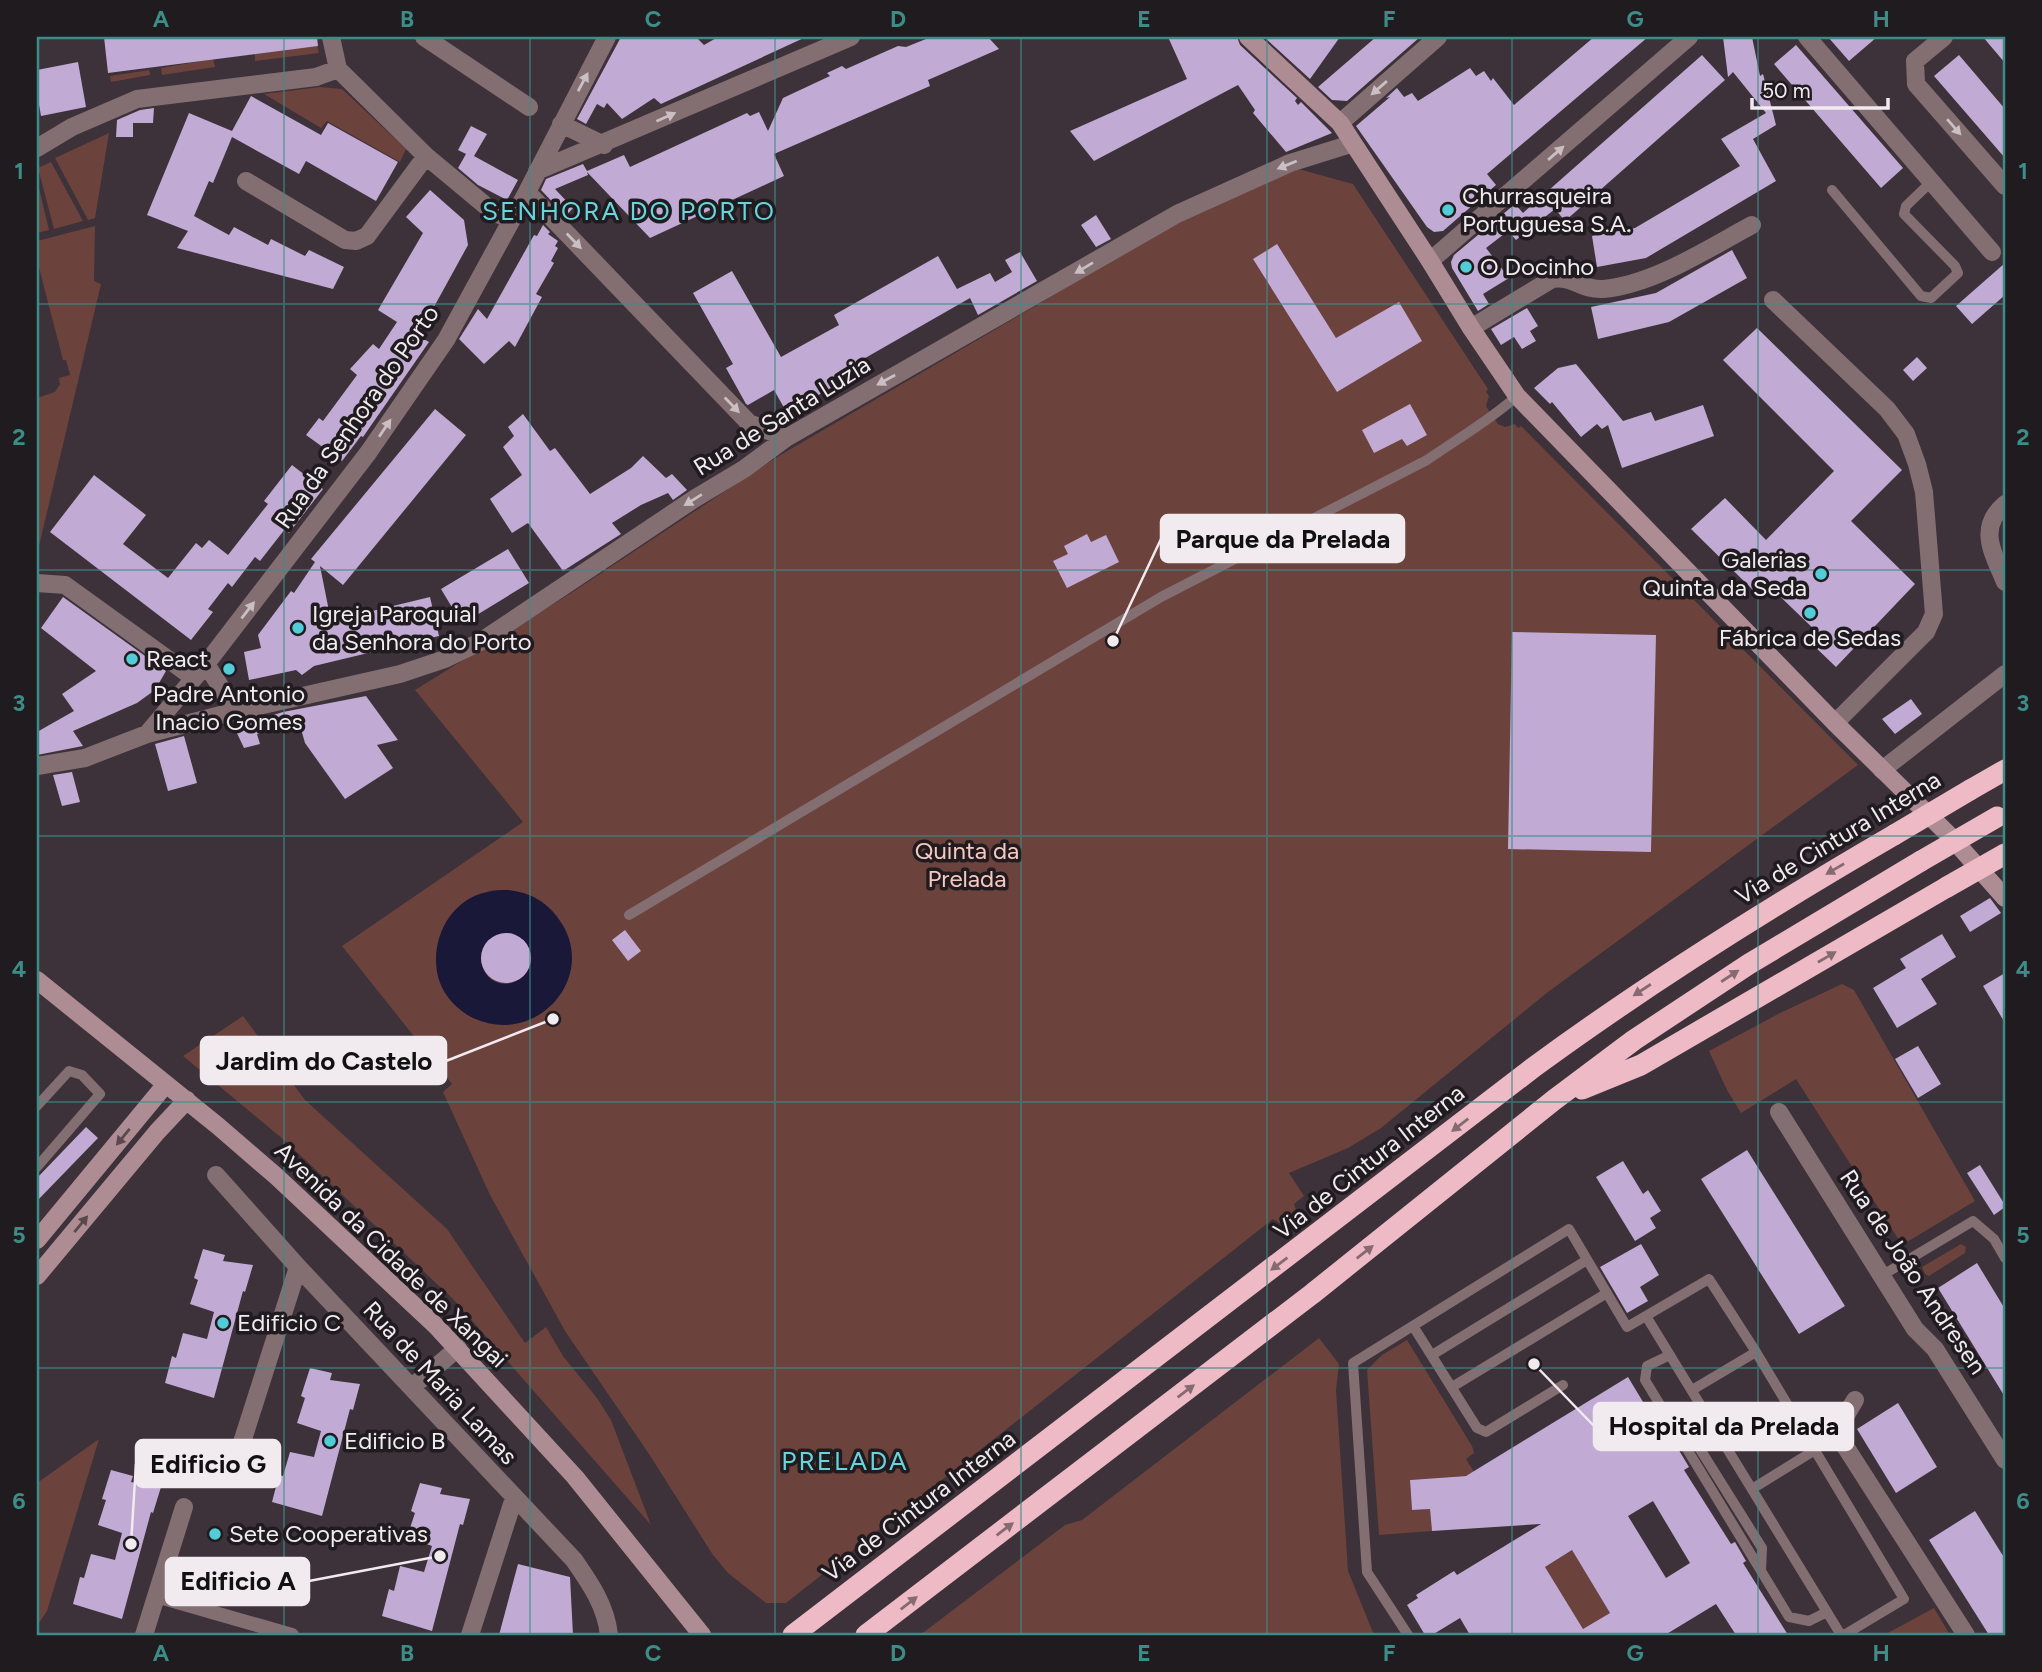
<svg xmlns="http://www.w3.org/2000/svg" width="2042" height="1672" font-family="Figtree,sans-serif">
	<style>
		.green { fill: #6c423c }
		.water { fill: #191838; fill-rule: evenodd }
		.building { fill: #c1aad3; fill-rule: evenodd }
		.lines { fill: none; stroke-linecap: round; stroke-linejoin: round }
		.service { stroke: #836e72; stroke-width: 10 }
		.pedestrian { stroke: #836e72; stroke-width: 14 }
		.minor { stroke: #836e72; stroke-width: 18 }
		.secondary { stroke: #ae8c94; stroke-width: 18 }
		.motorway { stroke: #edbac6; stroke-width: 21 }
		.motorway-bridge { stroke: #edbac6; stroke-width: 21 }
		.oneway { fill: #cabfc3 }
		.oneway2 { fill: #866a72 }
		.oneway3 { fill: #59484e }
		.grid { fill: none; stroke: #3c8d88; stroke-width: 2; stroke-opacity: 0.55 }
		.poi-dot { fill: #52ccd6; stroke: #201b1f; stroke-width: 2.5 }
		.labels { text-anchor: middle; stroke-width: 7; stroke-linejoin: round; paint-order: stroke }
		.poi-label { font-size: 24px; fill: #f1eaef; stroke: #201b1f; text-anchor: start }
		.street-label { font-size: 24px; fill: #f1eaef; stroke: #201b1f }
		.park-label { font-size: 24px; fill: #f7c8c0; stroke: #201b1f }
		.neighbourhood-label { font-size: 26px; letter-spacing: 2px; fill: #68d4dd; stroke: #201b1f }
		.leader { fill: none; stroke: #f1eaef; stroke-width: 2.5 }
		.callout-dot { fill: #f1eaef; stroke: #201b1f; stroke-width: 2.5 }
		.callout { fill: #f1eaef; stroke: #f1eaef; stroke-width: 2.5 }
		.callout-label { font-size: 26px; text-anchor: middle; font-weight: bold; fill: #111 }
		.neatline { fill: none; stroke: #3c8d88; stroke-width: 2.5 }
		.grid-label { font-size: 23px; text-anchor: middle; font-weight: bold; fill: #3c8d88 }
	</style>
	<rect width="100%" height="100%" fill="#3d313a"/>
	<path class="green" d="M306 37H315L319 53 255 61V52L307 42Z
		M213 59 215 67 162 75 161 68Z
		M149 70 150 75 111 82 110 76Z
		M320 87 342 89 406 149 400 162 327 121 321 128 264 94Z
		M109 133 95 218 88 220 55 158Z
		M51 162 83 221 54 229 38 168Z
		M1291 167 1353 184 1488 389 1486 392 1489 396 1486 406 1498 424 1505 427 1515 424 1518 428 1521 426 1858 765 1548 992 1381 1128 1348 1148 1289 1173 1304 1196 1294 1204 1298 1217 1286 1227 1273 1219 786 1603H766L728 1573 713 1555 649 1454 565 1331 490 1195 443 1092 452 1084 342 946 523 822 415 690 571 593 777 457 1044 301 1175 220Z
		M37 180 49 230 37 233Z
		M95 226 94 281 101 284 39 546 37 536V398L55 392 60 384 59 378 70 375 66 360H63L37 260V241Z
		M1842 984 1854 990 1975 1201 1902 1245 1796 1079 1741 1113 1727 1090 1709 1051 1780 1013Z
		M243 1016 305 1100 447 1229 525 1343 546 1327 563 1356 597 1398 611 1420 651 1525 454 1300 284 1140 183 1056Z
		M1961 1244 1966 1247 1965 1253 1929 1276 1925 1274 1922 1267Z
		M1319 1338 1339 1364 1336 1390 1348 1571 1374 1635H920L1065 1525 1082 1520Z
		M1407 1340 1472 1446 1474 1453 1466 1459 1476 1475 1410 1480 1412 1510 1430 1509 1432 1531 1379 1535 1367 1370 1382 1355Z
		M99 1439 47 1611 37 1626V1483Z
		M1572 1550 1610 1613 1583 1629 1545 1567Z
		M1934 1608 1950 1635H1884Z"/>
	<path class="water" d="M508 890C515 891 522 892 529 895 540 899 551 908 558 918 601 975 537 1048 473 1018 458 1011 444 996 439 980 428 944 448 900 487 892 494 890 501 890 508 890ZM506 933C522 936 537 950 529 968 526 975 521 979 514 982 481 994 464 940 506 933Z"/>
	<path class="building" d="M104 37H317L318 46 108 73Z
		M621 37H696L704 45 718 37H806L661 104 654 98 622 119 607 103 604 108 597 104 586 124 577 119Z
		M931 37H988L999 49 928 80 930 86 774 154 784 176 650 238 587 172 588 175 555 189 573 208 566 216 541 190 546 179 583 164 587 171 624 155 630 167 747 113 750 116 759 112 768 131 783 98 830 76 827 73 842 66 846 69 898 46 906 47Z
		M1168 37H1237L1240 45 1297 98 1295 101 1298 105 1301 102 1332 133 1286 152 1253 113 1255 110 1238 85 1094 161 1070 131 1187 79Z
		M1264 37H1340L1310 79Z
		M1376 37H1420L1347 101 1332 100 1318 87Z
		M1594 37H1648L1487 174 1496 185 1443 231 1434 232 1427 227 1356 126 1390 97 1386 98 1397 88 1404 97 1412 93 1418 101 1470 68 1476 76 1484 71 1491 81 1493 78 1514 105Z
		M1723 37H1752L1760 76 1763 74 1776 125 1753 139 1776 181 1646 258 1597 267 1592 236 1635 228 1740 166 1721 139 1766 113 1733 72 1728 77Z
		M1828 37H1877L1849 61Z
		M1983 37H2005V63Z
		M1796 45 1903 168 1881 188 1774 64Z
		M1702 55 1725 80 1565 221 1555 209 1516 240 1508 231 1486 248 1509 278 1483 294 1489 304 1478 311 1452 268 1451 262 1454 255 1515 204 1523 213Z
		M1959 55 2005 109V158L1934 76Z
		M78 62 86 107 41 116 37 93V70Z
		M251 96 321 135 328 123 398 162 376 201 306 161 299 174 232 137 213 183 209 181 194 216 229 235 234 227 268 245 271 239 305 256 309 250 344 267 333 289 177 248 188 231 147 215 189 113 232 131Z
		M154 108 153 123H133V137H116L117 120 140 110Z
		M471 126 487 134 474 156 518 180 507 200 478 185 458 168 466 154 458 150Z
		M430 190 464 220 468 245 418 336 429 342 363 437 361 436 342 461 306 435 319 418 323 421 357 375 350 369 373 344 379 349 397 322 378 310 423 233 406 217Z
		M1096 215 1111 239 1096 247 1081 225Z
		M543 225 550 232 548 234 558 241 555 246 558 248 551 261 554 263 536 294 542 297 515 347 509 341 484 364 459 339 478 309 487 319 534 235 537 236Z
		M1277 244 1336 338 1399 302 1422 341 1337 392 1253 259Z
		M1732 250 1747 278 1669 322 1598 339 1591 307 1656 293Z
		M1020 252 1037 281 978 315 970 298 860 361 864 369 787 413 774 390 748 405 746 404 726 368 733 364 693 293 732 271 781 357 839 325 834 315 938 256 957 289 990 273 995 282 1012 272 1005 260Z
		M2005 263V295L1972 324 1956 306Z
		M1527 308 1538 326 1530 331 1536 341 1522 349 1514 337 1501 345 1491 329Z
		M1757 328 1902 470 1851 521 1915 584 1836 667 1812 644 1821 636 1764 581 1754 591 1691 529 1725 498 1766 540 1834 471 1723 360Z
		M1917 357 1927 368 1913 381 1903 370Z
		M1576 364 1623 421 1651 412 1655 421 1703 405 1714 436 1622 468 1608 425 1602 429 1597 424 1581 437 1552 402 1550 404 1534 388 1558 368Z
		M1410 404 1427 435 1407 446 1402 439 1374 453 1362 430Z
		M435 409 466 435 343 585 320 566 331 621 430 597 439 636 314 666 302 675 296 670 249 680 244 652 261 648 258 635 291 591 294 593 315 562 311 559Z
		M523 414 550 451 555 448 590 494 631 468 643 456 666 478 672 474 687 490 673 500 668 493 641 505 612 523 621 534 563 571 528 523 512 533 490 499 522 475 503 447 514 436 508 427Z
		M292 465 323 489 289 533 285 529 260 561 255 557 232 587 228 583 208 609 213 612 191 640 50 532 94 475 146 515 123 544 168 578 196 543 202 548 209 540 228 555 268 504 264 501Z
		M1087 534 1091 542 1106 535 1119 562 1067 588 1053 561 1068 554 1064 546Z
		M508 549 529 583 462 624 441 589Z
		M63 597 166 671 155 690 137 703 73 731 83 746 37 755V732L74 711 62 694 96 671 41 628Z
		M1512 632 1656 635 1651 852 1508 849Z
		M366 696 398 740 377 745 393 768 345 799 305 743 299 722 257 734 260 744 244 748 234 727 283 712Z
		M1911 699 1922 714 1895 734 1882 719Z
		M184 736 197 783 168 791 155 744Z
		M72 772 80 802 62 806 53 775Z
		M1990 898 2001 913 1970 932 1960 916Z
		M625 930 641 951 628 961 612 940Z
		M481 958a25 25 0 1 1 50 0a25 25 0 1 1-50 0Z
		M1942 934 1956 957 1921 979 1937 1004 1897 1028 1873 988 1906 968 1900 959Z
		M2005 973V1023L1983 986Z
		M1918 1046 1941 1084 1918 1098 1895 1059Z
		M86 1127 98 1138 37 1201V1178Z
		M1747 1150 1845 1306 1799 1334 1701 1179Z
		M1623 1161 1643 1194 1648 1190 1661 1211 1650 1218 1656 1228 1635 1241 1596 1177Z
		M1980 1165 2005 1205V1207L1994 1215 1967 1173Z
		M1641 1244 1659 1275 1640 1287 1648 1301 1627 1313 1600 1267Z
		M203 1249 225 1255 223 1261 253 1265 245 1292 243 1291 214 1398 165 1383 172 1356 176 1358 183 1333 207 1339 214 1312 190 1304 198 1280 194 1278Z
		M1977 1263 2005 1309V1397L1938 1288Z
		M310 1368 332 1373 330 1380 360 1384 353 1410 350 1409 322 1516 272 1502 279 1475 283 1476 290 1452 314 1457 321 1431 297 1423 305 1398 301 1396Z
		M1628 1377 1672 1450 1677 1447 1689 1467 1684 1470 1731 1544 1735 1542 1746 1561 1743 1563 1788 1635H1736L1716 1604 1665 1635H1470L1460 1618 1432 1635H1425L1407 1605 1418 1598 1416 1595 1454 1571 1457 1575 1541 1524 1432 1531 1430 1509 1412 1510 1410 1480 1466 1476ZM1653 1501 1690 1563 1666 1578 1628 1516ZM1572 1550 1610 1613 1583 1629 1545 1567Z
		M1898 1403 1937 1467 1896 1493 1857 1429Z
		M111 1470 133 1476 131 1482 161 1487 153 1513 151 1512 122 1619 73 1604 80 1577 84 1578 91 1554 115 1560 122 1533 98 1525 106 1500 102 1499Z
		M420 1483 442 1488 440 1494 470 1499 463 1525 460 1524 432 1631 382 1616 389 1589 394 1591 400 1566 424 1572 432 1546 407 1537 415 1513 411 1511Z
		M1975 1511 2005 1559V1635H1989L1929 1540Z
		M518 1564 570 1577 573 1635H499Z"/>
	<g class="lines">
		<path class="service" d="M1832 190 1921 296 1931 298 1958 273 1955 266 1904 214 1906 206 1931 182
			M629 915 1161 597 1427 460C1457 439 1489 421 1517 396
			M37 1106 69 1071 82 1075 100 1094 37 1167
			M1881 1276 1973 1221 1994 1239 2005 1258
			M1646 1316 1841 1635
			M1413 1326 1477 1428 1486 1432 1563 1385
			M1432 1355 1587 1260
			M1670 1355 1647 1366 1645 1380 1789 1617 1809 1621 1827 1612
			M1452 1387 1607 1293
			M1692 1390 1756 1352
			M1678 1435 1693 1438 1762 1548 1761 1571
			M1752 1489 1815 1450
			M1408 1635 1367 1572 1353 1363 1569 1229 1627 1327 1709 1279 1756 1352 1904 1599 1844 1635"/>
		<path class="pedestrian" d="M156 1596 292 1635"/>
		<path class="minor" d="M331 37 338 69 426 156 492 211 510 220
			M424 37 529 107
			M1807 37 1992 252
			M1944 37 1915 61 1916 84 2005 186
			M1340 123 1438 37
			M561 124 604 145
			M37 148 72 127 137 99 316 77 338 69
			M537 171 851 37
			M246 181 345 240 356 241 367 236 426 156
			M527 192 749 423 786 438
			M1430 261 1689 37
			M1773 300 1887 409 1906 434 1917 464 1924 492 1934 614 1926 632 1835 723
			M1471 328 1552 279C1574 276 1580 290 1603 289 1653 285 1709 248 1752 225
			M2005 504C1977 528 1993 553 2005 582
			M37 583 65 585 194 678
			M206 664 236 711
			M147 734 206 664 368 453 446 340 527 192 607 37
			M37 766 85 758 147 734 236 711 400 674 445 659 480 642 694 499 744 469 786 438 1177 214 1290 163 1351 144
			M1882 770 2005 674
			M1779 1112 1915 1329 1935 1349 2005 1460
			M216 1175 298 1267 574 1560C590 1583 606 1606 609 1635
			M412 1387 458 1348
			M1855 1400 1836 1432 1966 1635
			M237 1458 298 1267
			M144 1635 184 1507
			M470 1635 514 1498"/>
		<path class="secondary" d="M1248 37 1340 123 1430 261 1471 328 1517 396 1835 723 1951 837 2005 898
			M37 980 218 1126 276 1176 436 1326 575 1477 702 1635
			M37 1240 166 1084
			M37 1276 157 1132 187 1100"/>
		<path class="motorway" d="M1970 790 2005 770
			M1582 1089 1641 1065 1947 887
			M793 1635 1534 1067C1650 982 1770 907 1894 835
			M866 1635 1312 1294 1554 1100 1634 1040 1749 964 1921 861"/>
		<path class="motorway-bridge" d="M1894 835 1970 790
			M1921 861 1997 817
			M1947 887 2005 854"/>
	</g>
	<defs><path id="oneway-solid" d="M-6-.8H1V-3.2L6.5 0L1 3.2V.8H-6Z" transform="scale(1.75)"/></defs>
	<g class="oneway">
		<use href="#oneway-solid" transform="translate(583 82) rotate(-62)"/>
		<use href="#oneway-solid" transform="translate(1379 88) rotate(139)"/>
		<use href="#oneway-solid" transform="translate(666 117) rotate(-24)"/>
		<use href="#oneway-solid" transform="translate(1954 127) rotate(49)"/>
		<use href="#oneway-solid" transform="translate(1556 153) rotate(-41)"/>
		<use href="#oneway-solid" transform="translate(1287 165) rotate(158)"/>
		<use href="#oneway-solid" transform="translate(574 241) rotate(46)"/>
		<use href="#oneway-solid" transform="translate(1084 268) rotate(149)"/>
		<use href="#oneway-solid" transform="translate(886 380) rotate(151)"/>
		<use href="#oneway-solid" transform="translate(732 405) rotate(46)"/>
		<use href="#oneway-solid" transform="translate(385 428) rotate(-56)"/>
		<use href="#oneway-solid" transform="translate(693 500) rotate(148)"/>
		<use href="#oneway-solid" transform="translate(248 610) rotate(-52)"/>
	</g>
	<g class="oneway2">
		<use href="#oneway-solid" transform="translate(1835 869) rotate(150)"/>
		<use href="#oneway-solid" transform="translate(1827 957) rotate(-30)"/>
		<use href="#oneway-solid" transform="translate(1730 976) rotate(-33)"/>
		<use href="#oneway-solid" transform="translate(1642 990) rotate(147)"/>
		<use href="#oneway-solid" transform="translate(1460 1125) rotate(142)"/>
		<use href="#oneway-solid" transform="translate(1365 1252) rotate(-38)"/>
		<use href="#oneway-solid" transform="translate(1279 1264) rotate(143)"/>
		<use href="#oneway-solid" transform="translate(1186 1391) rotate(-37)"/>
		<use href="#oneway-solid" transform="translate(1005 1529) rotate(-37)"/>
		<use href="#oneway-solid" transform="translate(909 1603) rotate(-38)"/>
	</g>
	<g class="oneway3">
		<use href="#oneway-solid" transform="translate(123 1137) rotate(129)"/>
		<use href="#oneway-solid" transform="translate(81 1224) rotate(-51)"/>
	</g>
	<path class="grid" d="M284 37V1635M530 37V1635M775 37V1635M1021 37V1635M1267 37V1635M1512 37V1635M1758 37V1635M37 304H2005M37 570H2005M37 836H2005M37 1102H2005M37 1368H2005"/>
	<g class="poi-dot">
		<circle cx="1448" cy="210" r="7"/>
		<circle cx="1466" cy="267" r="7"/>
		<circle cx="1821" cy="574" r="7"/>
		<circle cx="1810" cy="613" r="7"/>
		<circle cx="298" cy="628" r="7"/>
		<circle cx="132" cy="659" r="7"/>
		<circle cx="229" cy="669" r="7"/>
		<circle cx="223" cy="1323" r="7"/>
		<circle cx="330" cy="1441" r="7"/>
		<circle cx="215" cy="1534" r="7"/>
	</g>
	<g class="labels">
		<g class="poi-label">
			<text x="1462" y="204">Churrasqueira<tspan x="1462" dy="28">Portuguesa S.A.</tspan></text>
			<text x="1480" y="275">O Docinho</text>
			<text x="1807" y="568" text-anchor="end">Galerias<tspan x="1807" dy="28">Quinta da Seda</tspan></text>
			<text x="312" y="622">Igreja Paroquial<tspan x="312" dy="28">da Senhora do Porto</tspan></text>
			<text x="1810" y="646" text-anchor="middle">Fábrica de Sedas</text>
			<text x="146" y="667">React</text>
			<text x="229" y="702" text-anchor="middle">Padre Antonio<tspan x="229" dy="28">Inacio Gomes</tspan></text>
			<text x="237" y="1331">Edificio C</text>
			<text x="344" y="1449">Edificio B</text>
			<text x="229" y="1542">Sete Cooperativas</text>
		</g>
		<g class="street-label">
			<text transform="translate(782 416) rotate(-32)" y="8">Rua de Santa Luzia</text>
			<text transform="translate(357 417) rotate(-55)" y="8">Rua da Senhora do Porto</text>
			<text transform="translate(1838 838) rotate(-31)" y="8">Via de Cintura Interna</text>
			<text transform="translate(1369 1162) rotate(-38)" y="8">Via de Cintura Interna</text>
			<text transform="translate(391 1255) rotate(44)" y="8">Avenida da Cidade de Xangai</text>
			<text transform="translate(1913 1272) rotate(56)" y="8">Rua de João Andresen</text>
			<text transform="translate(440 1383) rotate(47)" y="8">Rua de Maria Lamas</text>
			<text transform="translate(919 1506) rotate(-37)" y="8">Via de Cintura Interna</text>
		</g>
		<g class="park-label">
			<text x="967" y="859">Quinta da<tspan x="967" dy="28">Prelada</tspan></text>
		</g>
		<g class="neighbourhood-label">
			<text x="629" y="220">SENHORA DO PORTO</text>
			<text x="845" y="1470">PRELADA</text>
		</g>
	</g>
	<path class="leader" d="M1113 641L1161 539M553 1019L446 1061M1534 1364L1594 1426M131 1544L136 1464M440 1556L309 1581"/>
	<g class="callout-dot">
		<circle cx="1113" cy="641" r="7"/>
		<circle cx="553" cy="1019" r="7"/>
		<circle cx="1534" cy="1364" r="7"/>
		<circle cx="131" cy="1544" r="7"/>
		<circle cx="440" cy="1556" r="7"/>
	</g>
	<g class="callout">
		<rect x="1161" y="515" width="243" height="47" rx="7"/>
		<rect x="201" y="1037" width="245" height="47" rx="7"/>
		<rect x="1594" y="1403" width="259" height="47" rx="7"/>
		<rect x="136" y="1440" width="144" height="47" rx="7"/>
		<rect x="166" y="1558" width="143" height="47" rx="7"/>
	</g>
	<g class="callout-label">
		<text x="1283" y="548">Parque da Prelada</text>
		<text x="324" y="1070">Jardim do Castelo</text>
		<text x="1724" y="1435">Hospital da Prelada</text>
		<text x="208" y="1473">Edificio G</text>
		<text x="238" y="1590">Edificio A</text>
	</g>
	<rect width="2042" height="1672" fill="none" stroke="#201b1f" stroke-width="77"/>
	<path d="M1752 98v10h136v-10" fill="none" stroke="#f1eaef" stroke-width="3.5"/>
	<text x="1762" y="98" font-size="21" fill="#f1eaef" stroke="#201b1f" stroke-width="5" paint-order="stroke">50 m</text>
	<rect x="38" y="38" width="1966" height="1596" class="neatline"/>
	<g class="grid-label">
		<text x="161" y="27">A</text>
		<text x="407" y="27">B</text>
		<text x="653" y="27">C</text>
		<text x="898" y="27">D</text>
		<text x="1144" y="27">E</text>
		<text x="1389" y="27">F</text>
		<text x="1635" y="27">G</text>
		<text x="1881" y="27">H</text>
		<text x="19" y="179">1</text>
		<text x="2023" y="179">1</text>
		<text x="19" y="445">2</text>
		<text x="2023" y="445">2</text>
		<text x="19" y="711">3</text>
		<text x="2023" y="711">3</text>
		<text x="19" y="977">4</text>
		<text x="2023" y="977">4</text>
		<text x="19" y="1243">5</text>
		<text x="2023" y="1243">5</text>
		<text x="19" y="1509">6</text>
		<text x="2023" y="1509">6</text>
		<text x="161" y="1661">A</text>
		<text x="407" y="1661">B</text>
		<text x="653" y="1661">C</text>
		<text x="898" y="1661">D</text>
		<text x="1144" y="1661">E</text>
		<text x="1389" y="1661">F</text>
		<text x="1635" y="1661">G</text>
		<text x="1881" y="1661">H</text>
	</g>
</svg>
